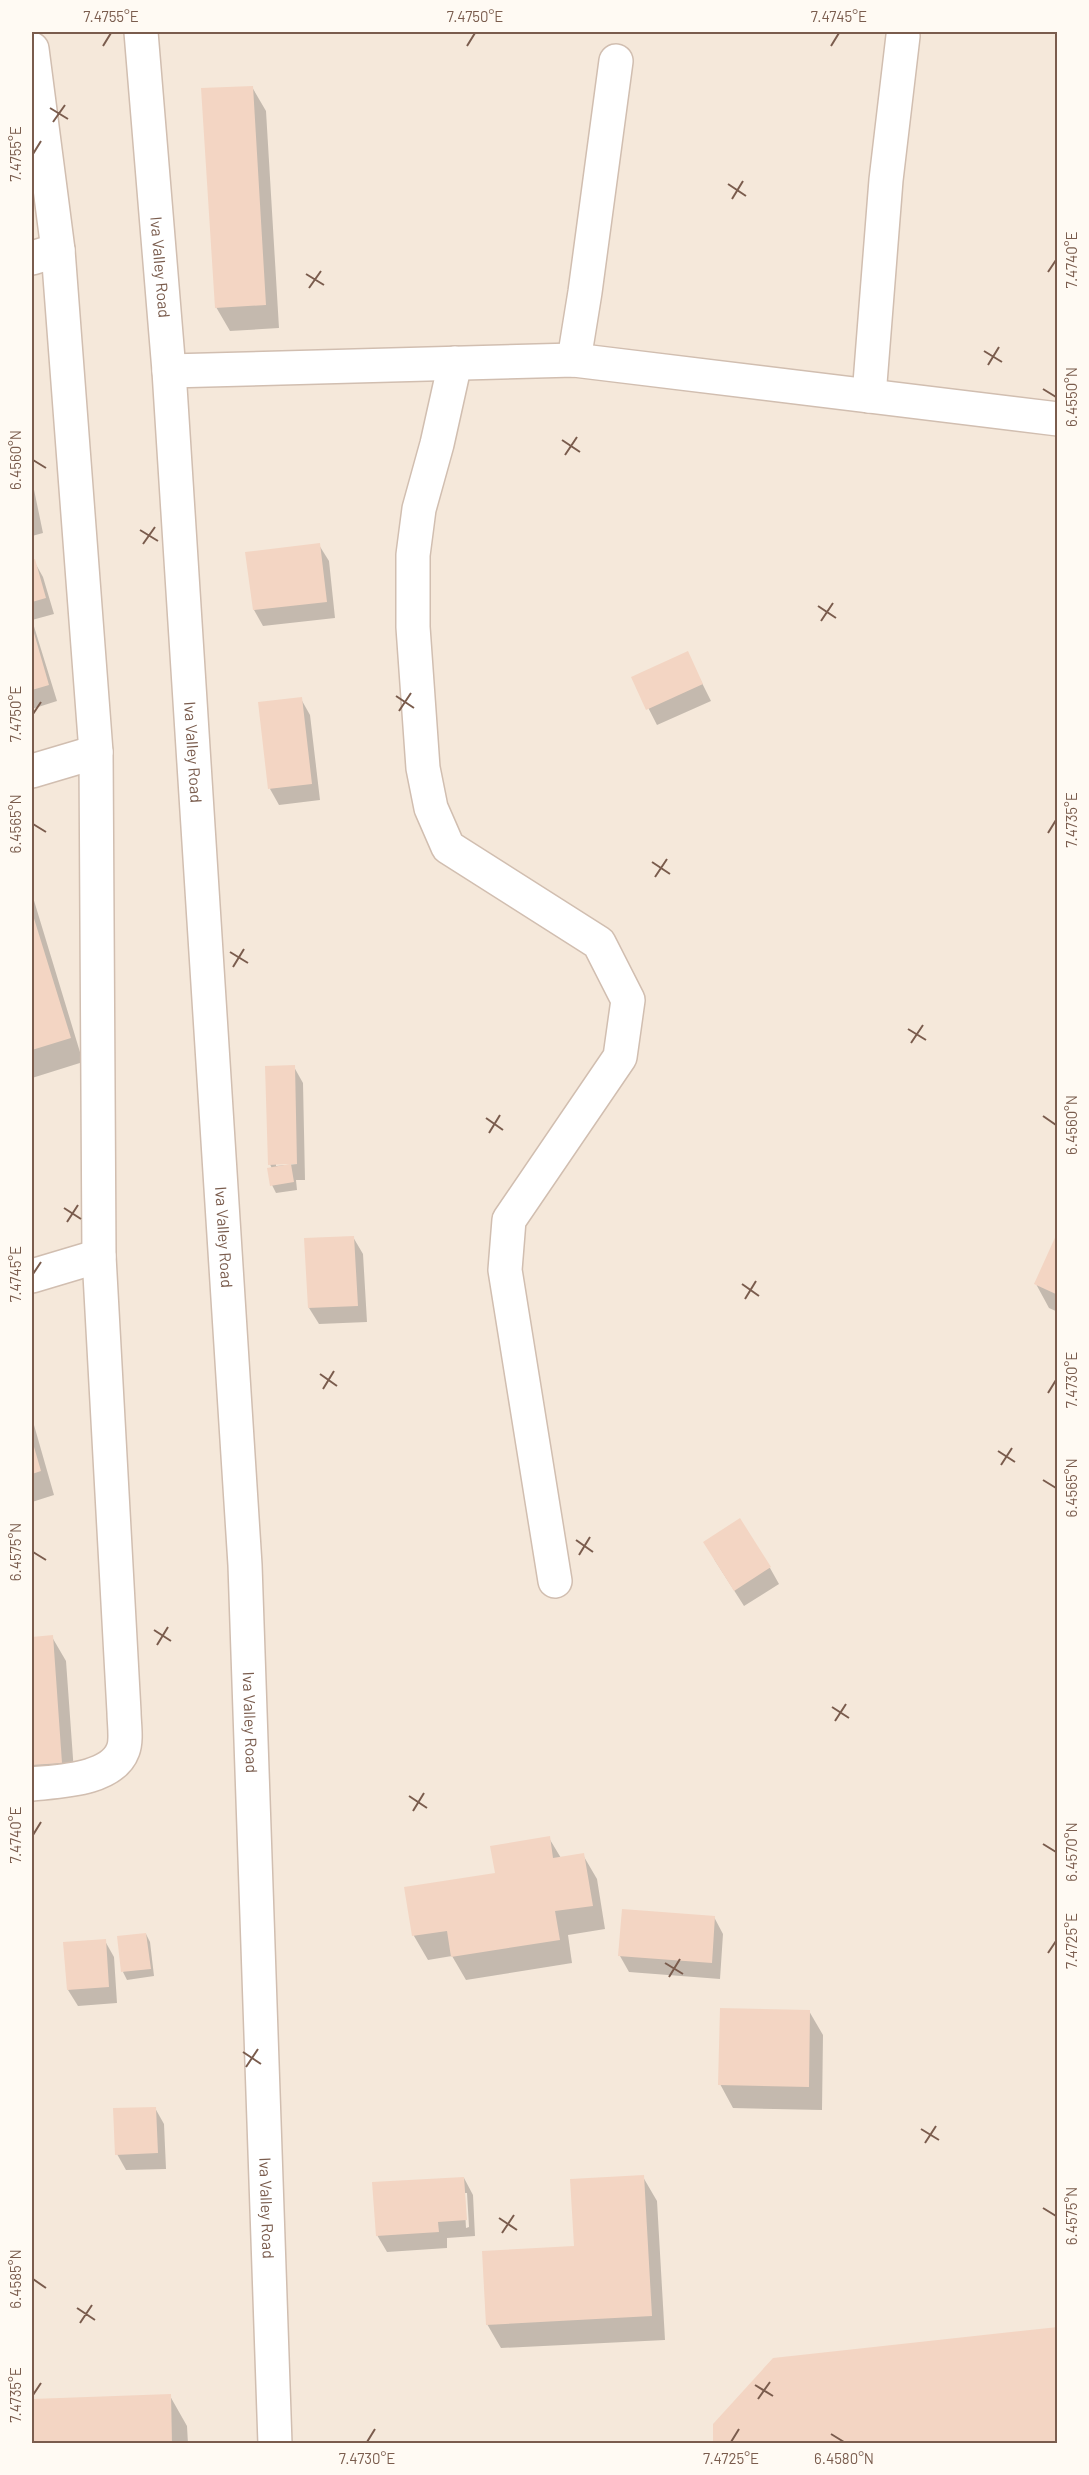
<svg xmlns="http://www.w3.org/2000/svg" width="1089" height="2475" font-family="Barlow,sans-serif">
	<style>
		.residential { fill: #f5e8da }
		.shadow { fill: #0003; fill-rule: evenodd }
		.building { fill: #f3d5c3 }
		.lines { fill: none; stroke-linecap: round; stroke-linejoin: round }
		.street-casing { stroke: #d1beb0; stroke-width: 36 }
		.street { stroke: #fff; stroke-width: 33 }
		.ticks { fill: none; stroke: #7a5c4d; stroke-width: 2 }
		.labels { text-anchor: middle; stroke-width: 5; stroke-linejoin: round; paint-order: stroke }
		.street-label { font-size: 16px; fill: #7a5c4d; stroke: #fffaf3 }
		.neatline { fill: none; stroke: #7a5c4d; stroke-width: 2 }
		.ticks-label { font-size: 15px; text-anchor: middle; fill: #7a5c4d }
	</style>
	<rect width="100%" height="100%" fill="#fdf6ec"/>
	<path class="residential" d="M32 32H1057V2443H32Z"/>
	<path class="shadow" d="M252 87 266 111 279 328 230 331 216 307Z
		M32 480 43 533 32 536Z
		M319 545 329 561 335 618 263 626 254 610Z
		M32 561H34L43 577 54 614 32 620 57 701 32 709Z
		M687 653 711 701 657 725 633 678Z
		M301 699 310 715 320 800 279 805 270 789Z
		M32 894 83 1062 32 1078Z
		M294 1067 303 1083 305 1180H296L297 1190 276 1193 272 1185V1169L270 1164ZM276 1163H297V1164L276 1166Z
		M1058 1235V1312L1049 1308 1036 1284Z
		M353 1237 363 1254 367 1322 319 1324 309 1308Z
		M32 1418 54 1495 32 1502Z
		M714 1559 770 1568 779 1584 744 1606Z
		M52 1637 66 1661 75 1786 32 1789V1638Z
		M549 1838 561 1858 583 1855 597 1879 605 1929 568 1935 572 1963 466 1980 452 1956 428 1960 414 1936 406 1889 496 1874Z
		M714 1917 723 1934 720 1979 629 1972 620 1956Z
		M146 1934 150 1942 154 1976 127 1980 123 1972Z
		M105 1941 114 1957 117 2003 78 2006 68 1990Z
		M809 2011 823 2035 822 2110 733 2108 720 2084Z
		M155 2108 164 2124 166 2169 126 2170 117 2154Z
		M643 2177 657 2201 665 2340 501 2348 487 2324 575 2248Z
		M464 2178 473 2195 475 2236 447 2238V2248L387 2252 377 2235ZM464 2193H467L469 2227 466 2228Z
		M170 2396 187 2426 188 2444H32V2400Z"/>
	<path class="building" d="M253 86 266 305 215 308 201 88Z
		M320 543 327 602 253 610 245 552Z
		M35 559 46 598 32 602V560Z
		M32 626 49 685 32 690Z
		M688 651 703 684 646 710 631 677Z
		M302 697 312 784 268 789 258 702Z
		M32 912 71 1038 32 1050Z
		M295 1065 297 1164H291L294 1182 270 1186 267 1168 290 1164 268 1165 265 1066Z
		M1058 1231V1295L1034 1284Z
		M354 1236 358 1306 308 1308 304 1238Z
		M32 1440 41 1471 32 1474Z
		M740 1518 771 1567 734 1591 703 1542Z
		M53 1635 62 1763 32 1765V1637Z
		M550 1836 553 1858 584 1853 593 1906 555 1911 560 1940 451 1957 447 1931 412 1936 404 1887 495 1873 490 1846Z
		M622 1909 715 1916 712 1963 618 1956Z
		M146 1933 151 1969 121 1972 117 1936Z
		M106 1939 109 1987 67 1990 63 1942Z
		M720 2008 810 2010 809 2087 718 2085Z
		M156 2107 158 2153 115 2155 113 2108Z
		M644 2175 652 2316 486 2325 482 2251 574 2246 570 2179Z
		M464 2177 467 2220 438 2222 439 2232 376 2236 372 2182Z
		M1058 2327V2444H713V2424L773 2358Z
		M171 2394 172 2444H32V2399Z"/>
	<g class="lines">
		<defs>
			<g id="street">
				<path id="s1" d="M141 32 169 371 245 1565 275 2444"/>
				<path d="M32 49 58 250 96 752 99 1256 124 1712C124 1723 127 1740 123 1750 112 1780 59 1781 32 1784"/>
				<path d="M32 258 58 250"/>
				<path d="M574 360 585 292 616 61"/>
				<path d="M455 363 437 444 419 509 413 555V627L423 768 431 808 448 847 599 943 628 1000 620 1057 509 1220 505 1270 555 1581"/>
				<path d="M169 371 574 360 1058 419"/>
				<path d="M869 396 886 180 903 36"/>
				<path d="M32 771 96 752"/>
				<path d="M32 1276 99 1256"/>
			</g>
		</defs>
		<use href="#street" class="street-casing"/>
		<use href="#street" class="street"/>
	</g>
	<path class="ticks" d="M103 46 111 33M467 46 475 33M831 46 839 33M50 108 68 119M53 122 65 105M33 154 41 141M728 184 746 196M732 199 743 181M1048 272 1056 260M306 274 324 285M309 288 321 271M984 351 1002 362M988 365 999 347M1043 389 1056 397M562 440 580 452M565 455 577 437M33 460 46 468M140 530 158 541M143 544 155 527M818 606 836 618M821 621 833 603M396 696 414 708M399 711 411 693M33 714 41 702M33 824 46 832M1048 833 1056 820M652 862 670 874M655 877 667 859M230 952 248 963M233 967 244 949M908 1029 926 1040M911 1043 923 1025M1043 1116 1056 1125M486 1118 503 1130M489 1133 500 1115M64 1208 81 1219M67 1222 78 1205M33 1274 41 1262M742 1284 759 1296M745 1299 756 1281M320 1374 337 1386M323 1389 334 1371M1048 1393 1056 1380M998 1451 1015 1462M1001 1465 1012 1448M1043 1480 1056 1488M576 1540 593 1552M33 1552 46 1560M579 1555 590 1537M154 1630 171 1641M157 1645 168 1627M832 1707 849 1718M835 1721 846 1704M409 1796 427 1808M413 1811 424 1793M33 1835 41 1822M1043 1844 1056 1852M1048 1953 1056 1941M665 1963 683 1974M669 1977 680 1959M243 2052 261 2064M246 2067 258 2049M921 2129 939 2140M925 2143 936 2126M1043 2208 1056 2216M499 2218 517 2230M502 2233 514 2215M33 2279 46 2288M77 2308 95 2320M80 2323 92 2305M755 2385 773 2396M33 2395 41 2383M758 2399 770 2382M831 2434 844 2442M367 2442 375 2429M731 2442 739 2429"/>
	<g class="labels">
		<g class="street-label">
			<text dy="6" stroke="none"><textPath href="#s1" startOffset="236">Iva Valley Road</textPath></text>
			<text dy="6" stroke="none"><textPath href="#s1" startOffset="722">Iva Valley Road</textPath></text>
			<text dy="6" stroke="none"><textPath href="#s1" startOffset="1208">Iva Valley Road</textPath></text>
			<text dy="6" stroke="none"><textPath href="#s1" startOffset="1694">Iva Valley Road</textPath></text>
			<text dy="6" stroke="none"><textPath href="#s1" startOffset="2180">Iva Valley Road</textPath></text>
		</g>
	</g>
	<rect width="1089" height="2475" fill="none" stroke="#fffaf3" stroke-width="66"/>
	<rect x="33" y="33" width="1023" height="2409" class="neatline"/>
	<g class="ticks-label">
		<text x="111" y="22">7.4755°E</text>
		<text x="475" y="22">7.4750°E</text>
		<text x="839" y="22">7.4745°E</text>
		<text transform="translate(16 154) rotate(-90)" y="5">7.4755°E</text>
		<text transform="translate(1072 260) rotate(-90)" y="5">7.4740°E</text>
		<text transform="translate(1072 397) rotate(-90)" y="5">6.4550°N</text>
		<text transform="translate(16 460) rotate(-90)" y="5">6.4560°N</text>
		<text transform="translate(16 714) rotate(-90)" y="5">7.4750°E</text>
		<text transform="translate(1072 820) rotate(-90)" y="5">7.4735°E</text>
		<text transform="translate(16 824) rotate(-90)" y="5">6.4565°N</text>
		<text transform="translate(1072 1125) rotate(-90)" y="5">6.4560°N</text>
		<text transform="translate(16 1274) rotate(-90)" y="5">7.4745°E</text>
		<text transform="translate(1072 1380) rotate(-90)" y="5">7.4730°E</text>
		<text transform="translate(1072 1488) rotate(-90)" y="5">6.4565°N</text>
		<text transform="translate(16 1552) rotate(-90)" y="5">6.4575°N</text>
		<text transform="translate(16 1835) rotate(-90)" y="5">7.4740°E</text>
		<text transform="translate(1072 1852) rotate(-90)" y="5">6.4570°N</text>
		<text transform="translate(1072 1941) rotate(-90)" y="5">7.4725°E</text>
		<text transform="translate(1072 2216) rotate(-90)" y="5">6.4575°N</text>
		<text transform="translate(16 2279) rotate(-90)" y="5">6.4585°N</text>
		<text transform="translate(16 2395) rotate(-90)" y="5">7.4735°E</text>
		<text x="367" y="2464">7.4730°E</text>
		<text x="731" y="2464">7.4725°E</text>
		<text x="844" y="2464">6.4580°N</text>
	</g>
</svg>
